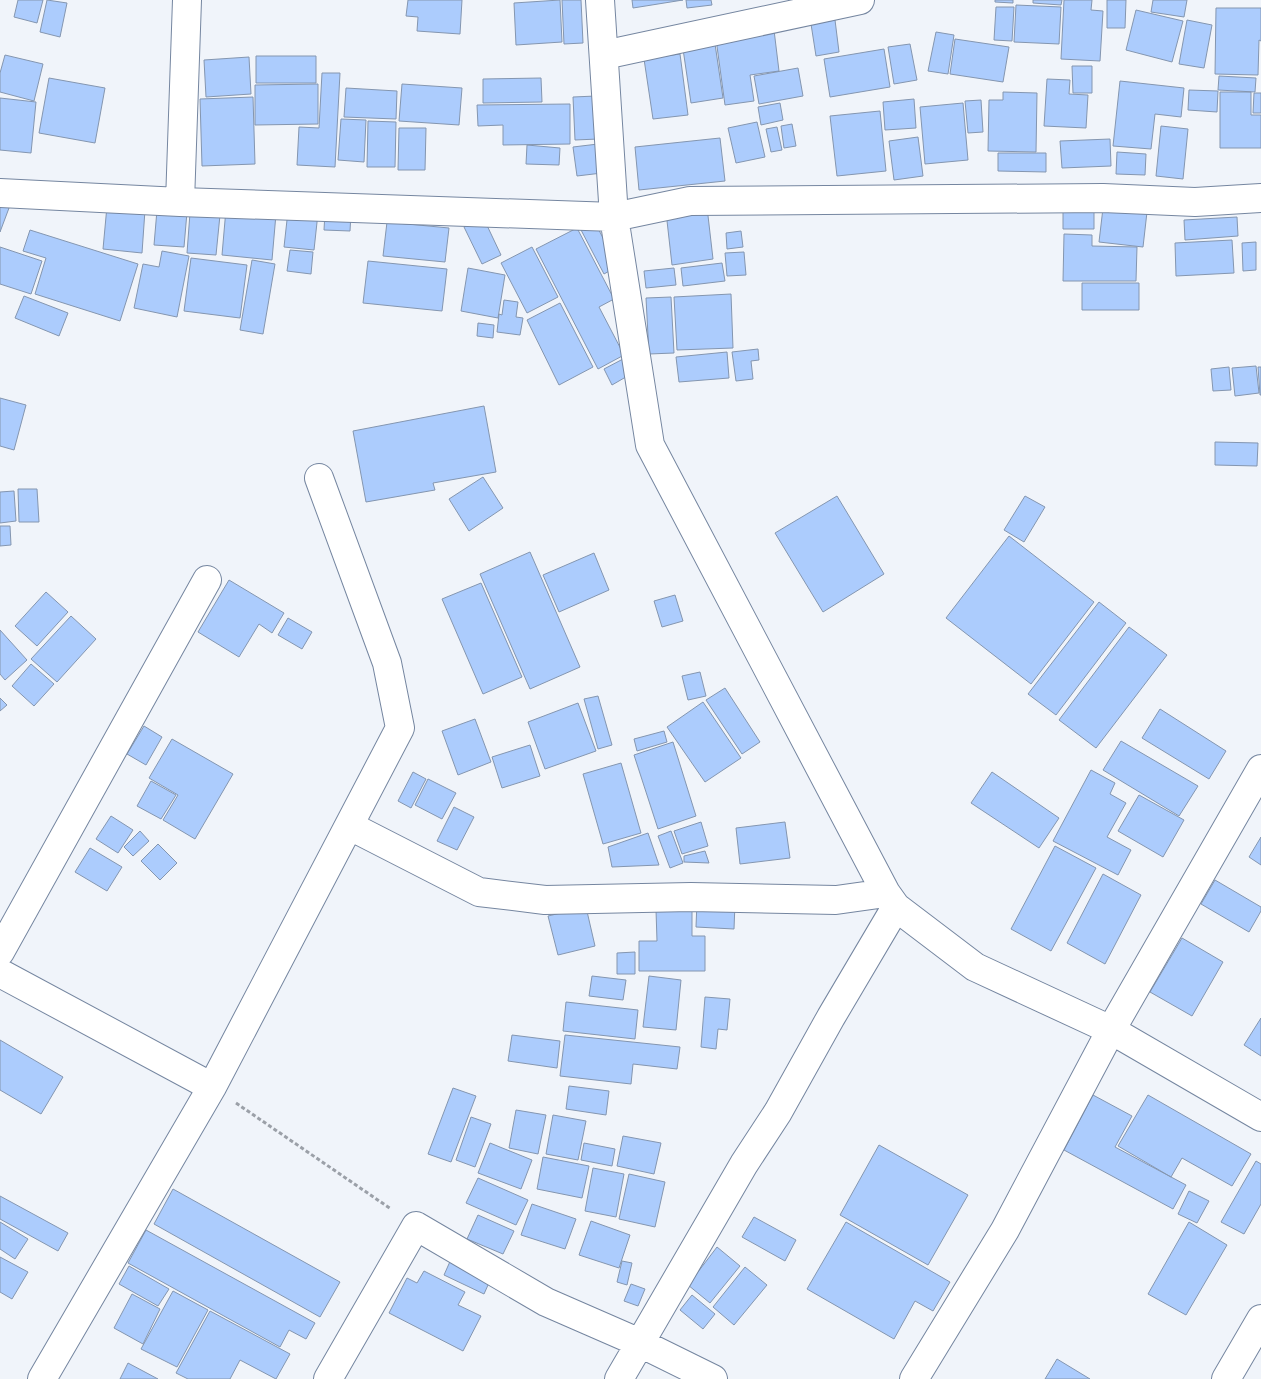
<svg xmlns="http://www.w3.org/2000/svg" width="1261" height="1379" font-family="Georgia,serif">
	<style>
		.building { fill: #acccfd; stroke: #8496b0 }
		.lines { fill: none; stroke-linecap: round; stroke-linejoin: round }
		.minor-casing { stroke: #7586a0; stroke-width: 30 }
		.path { stroke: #9ba0a8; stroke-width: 3; stroke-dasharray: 4 2.5; stroke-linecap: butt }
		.minor { stroke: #fff; stroke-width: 28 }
	</style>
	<rect width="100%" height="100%" fill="#f0f4fa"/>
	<path class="building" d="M18 0H43L37 23 14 17Z
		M47 0 67 3 60 37 40 32Z
		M408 0H462L460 34 417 31 418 17 406 16Z
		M560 0 562 42 516 45 514 3Z
		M562 0H581L583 43 564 44Z
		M632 0H683L633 8Z
		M686 0H711L712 5 687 8Z
		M995 0H1013V3L995 2Z
		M1033 0H1062L1061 5 1033 3Z
		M1064 0H1092L1091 10 1103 11 1100 61 1061 59Z
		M1107 0H1126L1125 28H1107Z
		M1153 0H1187L1184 17 1151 12Z
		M1016 5 1061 7 1059 44 1014 42Z
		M996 7H1014L1012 41 994 40Z
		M1216 8H1261V41L1259 40 1258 75 1215 74Z
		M1136 10 1183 21 1172 62 1126 50Z
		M835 20 839 52 816 56 811 24Z
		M1187 20 1212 25 1204 68 1179 64Z
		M774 30 779 71 750 75 754 101 725 105 716 39Z
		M936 32 954 35 948 74 928 71Z
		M955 39 1009 47 1003 82 950 74Z
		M715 44 723 98 691 103 683 49Z
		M910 44 917 80 894 84 888 47Z
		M884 49 890 87 830 97 824 59Z
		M680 54 688 115 653 119 644 59Z
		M5 55 43 64 34 101 0 92V73Z
		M256 56H316V83H256Z
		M249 57 251 94 206 97 204 60Z
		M1072 66H1092V93H1073Z
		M798 68 803 96 759 104 754 76Z
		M322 73H340L335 167 297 165 299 127 319 128Z
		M1219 76 1256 78 1255 92 1218 90Z
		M49 78 105 88 95 143 39 133Z
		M541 78 542 102 483 103V79Z
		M1047 79 1070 80 1069 94 1088 95 1086 128 1044 126Z
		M1120 81 1184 88 1181 117 1155 114 1151 149 1113 146Z
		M318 84V124L255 125V85Z
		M402 84 462 88 459 125 399 121Z
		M346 88 397 91 396 119 344 117Z
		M1189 90 1218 91 1217 112 1188 110Z
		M1003 92 1037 93 1036 152 988 151 989 100H1003Z
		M1220 92H1251V115H1261V148H1220Z
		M1254 93H1261V113H1253Z
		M596 96 598 139 575 140 573 97Z
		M253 97 255 164 202 166 200 99Z
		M0 98 36 102 31 153 0 150Z
		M914 99 916 128 885 130 883 102Z
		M981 100 983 132 968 133 965 101Z
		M780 103 783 120 761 125 758 107Z
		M963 103 968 160 925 164 920 107Z
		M570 104V144L503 145V125L478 126 477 105Z
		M880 111 886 171 837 176 830 116Z
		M341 119 366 120 364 162 338 160Z
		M368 121 396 122 395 167H367Z
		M757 122 765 157 736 163 728 128Z
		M792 124 796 146 784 148 781 126Z
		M1161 126 1188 129 1183 179 1156 176Z
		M777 127 782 150 771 152 766 129Z
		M399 128H426L425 170H398Z
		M918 137 923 176 894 180 889 141Z
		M720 138 725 181 639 190 635 147Z
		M1110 139 1111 166 1062 168 1060 141Z
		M598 144 602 173 577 176 573 147Z
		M527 145 560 148 559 165 526 164Z
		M1117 152 1146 154 1145 175 1116 174Z
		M998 153H1046V172L998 171Z
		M0 205 9 208 0 232Z
		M107 206 145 210 142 253 103 249Z
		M707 207 713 259 672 265 666 212Z
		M1103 208 1147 212 1143 247 1099 242Z
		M226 209 276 214 272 260 222 255Z
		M1094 209V229H1063V210Z
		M157 210 187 212 184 247 154 245Z
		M288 211 318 213 314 250 284 247Z
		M325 212 351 213 350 231 324 230Z
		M190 213 220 215 216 255 187 253Z
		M483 217 501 255 482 264 464 227Z
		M1237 217 1238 236 1185 240 1184 220Z
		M594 221 618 266 604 274 580 228Z
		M387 222 449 228 445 262 383 256Z
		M577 228 614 299 599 307 624 355 598 369 536 249Z
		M30 230 138 264 120 321 35 294 46 258 23 251Z
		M741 231 743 247 727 249 726 233Z
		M1064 234 1092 235V246L1137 247 1136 281H1063Z
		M1232 240 1234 273 1176 276 1175 243Z
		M1256 242V270L1243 271 1242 243Z
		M0 247 42 261 31 294 0 284Z
		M532 247 558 297 527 313 501 263Z
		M290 250 313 252 311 274 287 271Z
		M162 251 189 256 177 317 134 308 143 264 159 267Z
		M744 252 746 275 727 276 725 253Z
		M191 258 247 265 240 318 184 311Z
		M252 260 275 264 263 334 240 330Z
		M368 261 447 269 442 311 363 303Z
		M722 263 725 281 683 286 681 268Z
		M468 268 505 275 498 318 461 311Z
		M674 268 676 285 646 288 644 271Z
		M1082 283H1139V310H1082Z
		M731 294 733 348 677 350 674 297Z
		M24 296 68 313 59 336 15 318Z
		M671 297 674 353 649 354 646 298Z
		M504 300 518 302 516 317 523 318 520 335 497 332 499 314 502 315Z
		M560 303 593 367 559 385 527 320Z
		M478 323 494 325 493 338 477 336Z
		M758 349 759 360 751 361 753 379 736 381 732 352Z
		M727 352 729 378 679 382 676 357Z
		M623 359 631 374 612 385 604 369Z
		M1256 366 1259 393 1235 396 1232 368Z
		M1229 367 1231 390 1213 391 1211 369Z
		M1258 367H1261V395H1260Z
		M0 398 26 405 14 450 0 446Z
		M484 406 496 472 433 483 435 490 366 502 353 431Z
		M1215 442 1258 443 1257 466 1215 465Z
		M483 477 503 508 469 531 449 499Z
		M18 489H37L39 522H19Z
		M14 491 16 521 0 523V492Z
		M837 496 884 574 823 612 775 533Z
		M1025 496 1045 507 1024 542 1004 530Z
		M0 526H10L11 545 0 546Z
		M1009 536 1094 602 1031 684 946 618Z
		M530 552 580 667 530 689 480 574Z
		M594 553 609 590 559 612 543 575Z
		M229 580 284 613 272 633 259 624 239 657 198 632Z
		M481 583 522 677 483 694 442 599Z
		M46 592 68 612 37 646 15 626Z
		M675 595 683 621 662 627 654 601Z
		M1099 602 1126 623 1056 715 1028 694Z
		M71 616 96 639 57 682 31 659Z
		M288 618 312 632 302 649 278 635Z
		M1129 627 1167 655 1096 748 1059 720Z
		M0 630 27 660 5 680 0 674Z
		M31 664 54 684 34 706 12 686Z
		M700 672 706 696 688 700 682 676Z
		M725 688 760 742 742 754 706 700Z
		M598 696 612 745 598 749 584 699Z
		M0 698 7 705 0 711Z
		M703 702 741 758 705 782 667 727Z
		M578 703 596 751 545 769 528 722Z
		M1160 709 1226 751 1209 779 1142 738Z
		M475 719 491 762 458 775 442 731Z
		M144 726 162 737 146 765 127 754Z
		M664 731 667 742 637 751 634 739Z
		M172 739 233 774 195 839 163 820 178 795 149 778Z
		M1121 741 1198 786 1179 816 1103 770Z
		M673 742 696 816 658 829 634 755Z
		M530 745 540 776 502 788 492 757Z
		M621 763 641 833 603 844 583 774Z
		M1091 770 1115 783 1110 794 1126 803 1107 837 1131 850 1118 875 1053 841Z
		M413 772 426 779 411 808 398 801Z
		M992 772 1059 818 1039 848 971 803Z
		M428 779 456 793 442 819 415 805Z
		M151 781 176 795 161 819 137 806Z
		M1139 795 1184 820 1163 857 1118 831Z
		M454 807 474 817 457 850 437 841Z
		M111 816 133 830 118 853 96 839Z
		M701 822 708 846 682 854 674 831Z
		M785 822 790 858 740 864 736 828Z
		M140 831 149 841 133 856 124 847Z
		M671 831 683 863 670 868 658 836Z
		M648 833 659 865 612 867 608 847Z
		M1261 837V865L1249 857Z
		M158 844 177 863 160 880 141 861Z
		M1055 846 1096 868 1051 951 1011 929Z
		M90 848 122 867 107 891 75 872Z
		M705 851 709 863 684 862V856Z
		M1103 874 1141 895 1105 964 1067 943Z
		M1215 880 1261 907V911L1249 932 1201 904Z
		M697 901 735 903 734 929 696 927Z
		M586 907 595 946 558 955 548 916Z
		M656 910H692V936H705V971H639V941H657Z
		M1182 938 1223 962 1192 1016 1150 992Z
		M635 952V974H617V953Z
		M592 976 626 980 623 1000 589 996Z
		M649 976 681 980 676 1030 643 1027Z
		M705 997 730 999 727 1030 718 1029 716 1049 701 1047Z
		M566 1002 638 1010 635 1039 563 1031Z
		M1261 1018V1056L1244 1045Z
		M512 1035 560 1041 557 1068 508 1061Z
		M565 1035 680 1047 677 1069 633 1064 631 1084 560 1076Z
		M0 1040 63 1077 41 1114 0 1090Z
		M569 1086 609 1091 606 1115 566 1109Z
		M453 1088 476 1096 451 1162 428 1154Z
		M1093 1095 1132 1116 1115 1147 1186 1185 1173 1209 1064 1150Z
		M1148 1095 1251 1154 1232 1186 1182 1158 1171 1177 1118 1146Z
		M516 1110 546 1115 538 1154 509 1148Z
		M553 1115 586 1121 578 1160 546 1154Z
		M471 1117 491 1124 475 1167 456 1160Z
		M623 1136 661 1143 654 1174 617 1166Z
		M490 1143 532 1160 521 1189 478 1173Z
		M584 1143 615 1149 612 1166 581 1160Z
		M879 1145 968 1195 928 1265 840 1215Z
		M543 1157 589 1166 582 1198 537 1189Z
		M1256 1161 1261 1164V1204L1244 1234 1221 1222Z
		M593 1168 624 1174 616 1217 585 1211Z
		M629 1174 665 1182 655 1227 619 1219Z
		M478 1178 528 1200 516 1225 466 1203Z
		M173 1189 340 1282 320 1317 154 1224Z
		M1189 1191 1209 1201 1197 1223 1178 1214Z
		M0 1196 68 1233 58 1251 0 1219Z
		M532 1204 576 1219 565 1249 521 1235Z
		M478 1215 514 1231 503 1254 467 1239Z
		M754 1217 796 1240 785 1261 742 1237Z
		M591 1221 630 1235 619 1268 579 1255Z
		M0 1222 28 1239 15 1259 0 1249Z
		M846 1222 950 1282 933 1311 915 1301 894 1339 807 1289Z
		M1189 1222 1227 1245 1186 1315 1148 1294Z
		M146 1230 315 1323 306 1339 289 1330 280 1347 128 1263Z
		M717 1247 740 1266 710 1303 688 1285Z
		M0 1257 28 1272 12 1299 0 1292Z
		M452 1257 492 1276 484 1294 444 1275Z
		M622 1261 632 1263 627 1285 617 1282Z
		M129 1266 169 1289 158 1306 119 1284Z
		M745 1267 767 1285 734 1325 713 1307Z
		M424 1271 465 1292 458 1305 481 1316 463 1351 389 1313 407 1278 417 1283Z
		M631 1284 645 1289 638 1306 624 1301Z
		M173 1291 208 1310 177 1367 141 1349Z
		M132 1294 160 1309 143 1344 114 1328Z
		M692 1295 715 1314 703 1329 680 1310Z
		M210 1311 290 1354 276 1379 240 1360 230 1379H188L176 1373Z
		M1057 1359 1090 1379H1045Z
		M128 1363 158 1379H120Z"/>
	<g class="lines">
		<defs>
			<path id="minor" d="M600 0 614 217 650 445 886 893 896 907 975 967 1111 1030 1261 1117
				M604 55 860 0
				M0 193 180 202 614 217 690 201 1103 198 1195 202 1261 198
				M180 202 187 0
				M350 826 479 892 545 900 691 897 836 900 886 893
				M0 952 207 580
				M0 973 212 1087
				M42 1379 212 1087 400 728 387 663 319 478
				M328 1379 416 1226 546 1302 640 1343 744 1164 778 1112 831 1017 896 907
				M619 1379 640 1343 713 1379
				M914 1379 1005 1230 1111 1030 1261 769
				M1226 1379 1261 1319"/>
		</defs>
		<use href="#minor" class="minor-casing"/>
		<path class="path" d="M236 1103 391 1209"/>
		<use href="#minor" class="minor"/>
	</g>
</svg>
